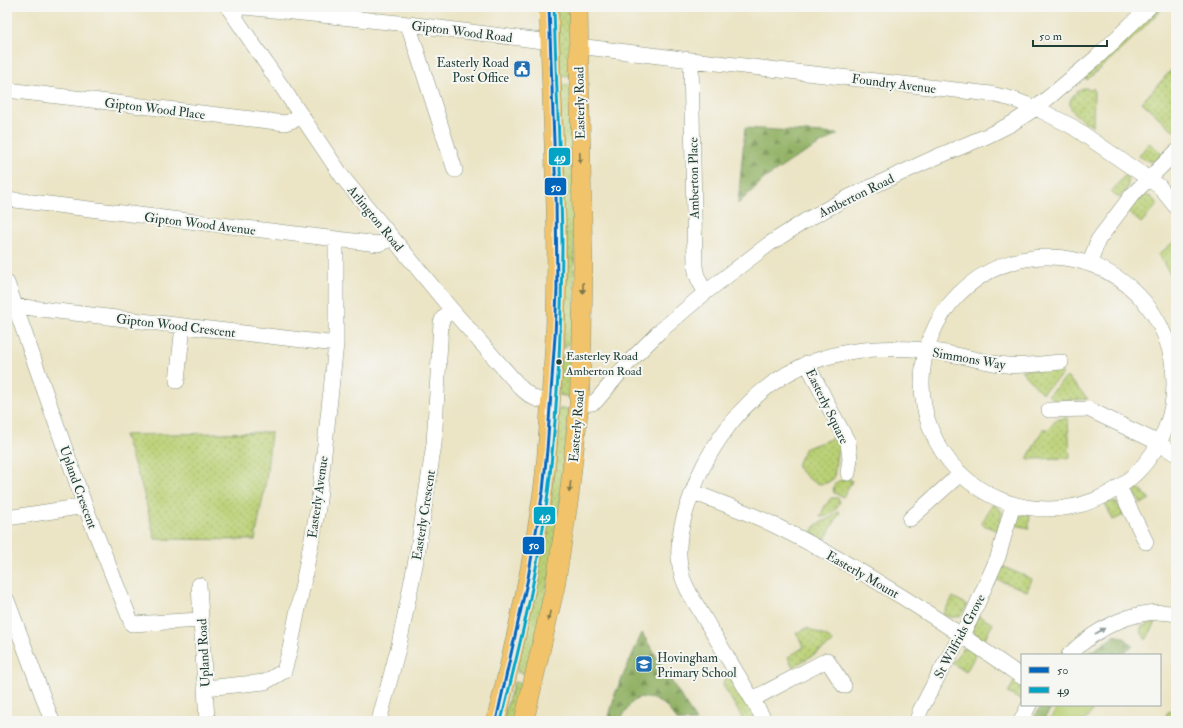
<svg xmlns="http://www.w3.org/2000/svg" width="1183" height="728" font-family="'IM FELL Double Pica',serif">
	<style>
		.grass { fill: url(#grass-dots); stroke: #6c8654 }
		.forest { fill: url(#forest-firs); stroke: #59784d }
		.green { fill: #bad074; stroke: #6c8654 }
		.lines { fill: none; stroke-linecap: round; stroke-linejoin: round }
		.minor-casing { stroke: #85907c; stroke-width: 16 }
		.major-casing { stroke: #85907c; stroke-width: 20 }
		.minor { stroke: #fff; stroke-width: 15 }
		.major { stroke: #f1c36a; stroke-width: 19 }
		.bus-1-casing { stroke: #f6f6f2; stroke-width: 6 }
		.bus-2-casing { stroke: #f6f6f2; stroke-width: 6 }
		.bus-1 { stroke: #0065bd; stroke-width: 3 }
		.bus-2 { stroke: #02a4c6; stroke-width: 3 }
		.oneway { fill: #7d794c }
		.oneway2 { fill: #8f9e9a }
		.bus-dot { fill: #1f3d34; stroke: #f6f6f2; stroke-width: 1.5 }
		.labels { text-anchor: middle; stroke-width: 4; stroke-linejoin: round; paint-order: stroke }
		.bus-label { font-size: 12px; fill: #1f3d34; stroke: #f6f6f2; text-anchor: start }
		.street-label { font-size: 13px; fill: #1f3d34; stroke: #f6f6f2 }
		.poi-label { font-size: 13px; fill: #1f3d34; stroke: #f6f6f2; text-anchor: end }
		.line-badge { stroke: #f6f6f2; stroke-width: 1.5 }
		.badge-label { font-size: 11px; text-anchor: middle; font-weight: bold; fill: #fff }
	</style>
	<defs>
		<pattern id="grass-dots" width="8" height="8" patternUnits="userSpaceOnUse"><rect width="8" height="8" fill="#bad074"/><path d="M2 2h.1M6 6h.1" fill="none" stroke="#97aa60" stroke-width="1.8" stroke-linecap="round"/></pattern>
		<pattern id="forest-firs" width="22" height="20" patternUnits="userSpaceOnUse"><rect width="22" height="20" fill="#93b266"/><path d="M5 1l3.5 6h-7zM16 11l3.5 6h-7z" fill="#779255"/></pattern>
	</defs>
	<rect width="100%" height="100%" fill="#f6f6f2"/>
	<filter id="ink" filterUnits="userSpaceOnUse"><feTurbulence type="fractalNoise" baseFrequency=".025" numOctaves="2"/><feDisplacementMap in="SourceGraphic" scale="8" xChannelSelector="R" yChannelSelector="G"/><feConvolveMatrix kernelMatrix="1 2 1 2 8 2 1 2 1" color-interpolation-filters="sRGB"/></filter>
	<filter id="wash" filterUnits="userSpaceOnUse"><feTurbulence type="fractalNoise" baseFrequency=".012" numOctaves="4" result="noise"/><feDisplacementMap in="SourceGraphic" scale="16" xChannelSelector="R" yChannelSelector="G"/><feGaussianBlur stdDeviation="0.9" result="paint"/><feColorMatrix in="noise" values="0 0 0 0 0 0 0 0 0 0 0 0 0 0 0 0 0 1.4 0 .05"/><feComposite in="paint" operator="in"/></filter>
	<g filter="url(#wash)">
		<rect width="100%" height="100%" fill="#ebe4c5"/>
		<path class="grass" d="M556 7H572L573 76 557 75Z
			M1158 7H1164L1126 45 1087 80 1084 77Z
			M1176 65V133L1142 102Z
			M573 84 575 338 563 349 557 85Z
			M1083 88 1094 89 1093 127C1085 121 1065 111 1071 99 1073 94 1079 91 1083 88Z
			M1149 143 1163 154C1154 164 1150 163 1139 156Z
			M1126 174C1132 184 1126 190 1119 198L1111 192Z
			M1145 195 1151 197 1158 204 1141 223 1127 211 1139 198Z
			M1176 240V283L1158 255Z
			M572 348H573L570 397 559 395V360Z
			M1058 369 1063 374 1042 393 1021 370Z
			M1067 377 1088 399 1054 401 1048 395Z
			M559 409H567L570 411 555 552 528 674 517 672Z
			M1068 418 1070 458 1027 459 1043 429H1048C1058 420 1053 419 1068 418Z
			M271 432 266 480 255 540 155 539 143 490 124 435Z
			M833 438 840 440 845 451H840L837 452 834 478C823 488 813 484 804 474 802 472 798 470 798 467 796 462 803 455 804 449Z
			M849 479 852 481 843 497 834 493C831 482 839 480 849 479Z
			M1134 484 1150 499 1141 504 1133 488Z
			M831 498H838L840 502C835 510 831 518 820 517L825 506Z
			M1109 501 1117 503 1124 515 1113 520 1105 503Z
			M993 504 1000 509 1002 513 998 531 981 524Z
			M838 511 840 512 824 541H822L811 535 816 525 832 517Z
			M1030 513 1029 528 1015 525 1019 516Z
			M1001 566 1032 579 1027 591 995 579Z
			M953 597 968 605 960 616C953 618 949 618 943 614Z
			M977 615 993 624 983 641 975 634 972 628Z
			M1156 622 1146 640 1141 632V627L1150 623Z
			M807 628 829 638 833 643 793 667 788 657 804 647 796 633Z
			M965 648 977 652 966 672 952 663 962 649Z
			M728 676 733 677 759 721H744L723 685 724 679Z
			M1015 680 1022 687 1021 700 1008 693Z
			M514 682 524 684 518 721H502Z"/>
		<path class="forest" d="M745 128 838 134 794 159 764 179 738 204Z
			M642 633 696 721H678L665 705 653 699 640 697 631 703 620 721H608L615 694Z
			M1114 636C1123 635 1127 640 1133 646L1125 652 1117 654 1087 655Z
			M1042 705H1047L1051 708 1043 721H1031Z"/>
		<path class="green" d="M1059 705H1096L1085 721H1049Z
			M1176 706V721H1163L1168 712 1171 711Z"/>
	</g>
	<g filter="url(#ink)">
		<g class="lines">
			<defs>
				<path id="minor" d="M228 7 344 179 451 309 521 388C532 398 536 400 550 402
					M230 10 244 7 408 24 550 42
					M408 24 455 170
					M578 46 691 60 991 94 1012 99 1036 108 1073 127 1159 186 1176 207
					M691 60 695 266C696 277 700 283 706 292
					M7 90 285 123 303 117
					M7 199 378 244 386 241 392 237
					M922 383a126 126 0 1 1 252 0a126 126 0 1 1-252 0Z
					M1090 263 1098 240 1132 195 1176 152
					M7 283 85 506 132 624 201 620
					M15 306 336 344
					M807 363 831 411 848 442 850 459 848 473
					M177 381 183 326
					M579 404 592 403 596 401 629 362 659 332 706 292 769 244 808 219 849 197 934 158 987 136 1011 124 1036 108 1096 58 1149 7
					M1049 410 1088 409 1159 443
					M1166 448 1176 454
					M1119 487 1146 542
					M693 492C720 503 748 512 774 525 862 568 942 621 1022 677
					M7 518 85 506
					M910 519 960 474
					M199 585 207 721
					M7 600 52 721
					M1069 655C1096 628 1137 606 1176 614
					M205 688 265 682 284 671 290 649 318 508 336 344V239
					M753 699 827 660 844 686
					M379 721 399 645 417 555 434 444 441 323 443 318 451 309
					M765 721 690 594C687 588 683 581 682 575 672 541 687 506 699 475 707 457 718 440 730 424 781 360 845 343 924 350 952 352 979 362 1007 365 1021 367 1046 363 1061 362
					M917 721 920 711 939 674 970 620 998 557 1013 505
					M1021 721 1029 705"/>
				<path id="major" d="M496 721C515 645 532 569 543 491 548 455 549 419 552 383 563 258 552 132 549 7
					M524 721 555 587 569 497 579 404 582 340 583 266 578 7"/>
			</defs>
			<use href="#minor" class="minor-casing"/>
			<use href="#major" class="major-casing"/>
			<use href="#minor" class="minor"/>
			<use href="#major" class="major"/>
			<defs>
				<path id="bus-1" d="M496 721 528 578 543 491 547 450 555 336 557 289 556 195 549 7"/>
				<path id="bus-2" d="M501 721C521 641 541 559 550 476 558 399 562 319 562 242 561 164 556 85 554 7"/>
			</defs>
			<use href="#bus-1" class="bus-1-casing"/>
			<use href="#bus-2" class="bus-2-casing"/>
			<use href="#bus-1" class="bus-1"/>
			<use href="#bus-2" class="bus-2"/>
		</g>
		<defs><path id="oneway-solid" d="M-6-.8H1V-3.2L6.5 0L1 3.2V.8H-6Z"/></defs>
		<g class="oneway">
			<use href="#oneway-solid" transform="translate(580 158) rotate(89)"/>
			<use href="#oneway-solid" transform="translate(583 288) rotate(91)"/>
			<use href="#oneway-solid" transform="translate(570 487) rotate(97)"/>
			<use href="#oneway-solid" transform="translate(549 616) rotate(103)"/>
		</g>
		<use class="oneway2" href="#oneway-solid" transform="translate(1100 631) rotate(-30)"/>
	</g>
	<defs>
		<symbol id="civic-square" viewBox="-11 -11 22 22"><rect x="-9" y="-9" width="18" height="18" rx="4" fill="#1f6fb2" stroke="#f6f6f2"/><path d="M-.6-6.5H3V-4.5H.6V-3L4-1V1h2V6H-6V1h2V-1L-.6-3ZM-1.2 2.5V6h2.4V2.5Z" fill="#fff"/></symbol>
		<symbol id="school-square" viewBox="-11 -11 22 22"><rect x="-9" y="-9" width="18" height="18" rx="4" fill="#1f6fb2" stroke="#f6f6f2"/><path d="M0-5L7-2L0 1L-7-2ZM-4 1L0 2.5L4 1V4Q0 6-4 4Z" fill="#fff"/></symbol>
	</defs>
	<g fill-rule="evenodd">
		<use href="#civic-square" x="512" y="59" width="20" height="20"/>
		<use href="#school-square" x="634" y="654" width="20" height="20"/>
	</g>
	<circle class="bus-dot" cx="559" cy="362" r="3.5"/>
	<g class="labels">
		<g class="bus-label">
			<text x="566" y="360">Easterley Road<tspan x="566" dy="15">Amberton Road</tspan></text>
		</g>
		<g class="street-label">
			<text transform="translate(462 31) rotate(7)" y="5">Gipton Wood Road</text>
			<text transform="translate(894 83) rotate(7)" y="5">Foundry Avenue</text>
			<text transform="translate(579 103) rotate(-91)" y="5">Easterly Road</text>
			<text transform="translate(155 108) rotate(7)" y="5">Gipton Wood Place</text>
			<text transform="translate(693 178) rotate(-91)" y="5">Amberton Place</text>
			<text transform="translate(856 195) rotate(-26)" y="5">Amberton Road</text>
			<text transform="translate(376 218) rotate(51)" y="5">Arlington Road</text>
			<text transform="translate(200 223) rotate(7)" y="5">Gipton Wood Avenue</text>
			<text transform="translate(176 325) rotate(7)" y="5">Gipton Wood Crescent</text>
			<text transform="translate(969 358) rotate(10)" y="5">Simmons Way</text>
			<text transform="translate(828 406) rotate(64)" y="5">Easterly Square</text>
			<text transform="translate(576 426) rotate(-85)" y="5">Easterly Road</text>
			<text transform="translate(79 487) rotate(70)" y="5">Upland Crescent</text>
			<text transform="translate(317 497) rotate(-82)" y="5">Easterly Avenue</text>
			<text transform="translate(423 515) rotate(-81)" y="5">Easterly Crescent</text>
			<text transform="translate(863 574) rotate(30)" y="5">Easterly Mount</text>
			<text transform="translate(959 636) rotate(-62)" y="5">St Wilfrids Grove</text>
			<text transform="translate(203 653) rotate(-93)" y="5">Upland Road</text>
		</g>
		<g class="poi-label">
			<text x="509" y="67">Easterly Road<tspan x="509" dy="15">Post Office</tspan></text>
			<text x="657" y="662" text-anchor="start">Hovingham<tspan x="657" dy="15">Primary School</tspan></text>
		</g>
	</g>
	<g class="line-badge">
		<rect x="548" y="147" width="23" height="19" rx="4" fill="#02a4c6"/>
		<rect x="544" y="177" width="23" height="19" rx="4" fill="#0065bd"/>
		<rect x="533" y="506" width="23" height="19" rx="4" fill="#02a4c6"/>
		<rect x="522" y="536" width="23" height="19" rx="4" fill="#0065bd"/>
	</g>
	<g class="badge-label">
		<text x="560" y="161">49</text>
		<text x="556" y="191">50</text>
		<text x="545" y="520">49</text>
		<text x="534" y="549">50</text>
	</g>
	<rect width="1183" height="728" fill="none" stroke="#f6f6f2" stroke-width="24"/>
	<rect x="1021" y="654" width="140" height="52" fill="#f6f6f2" stroke="#a0aca6"/>
	<rect x="1029" y="667" width="20" height="6" fill="#0065bd" stroke="#a0aca6"/>
	<text x="1057" y="674" font-size="12" fill="#1f3d34">50</text>
	<rect x="1029" y="687" width="20" height="6" fill="#02a4c6" stroke="#a0aca6"/>
	<text x="1057" y="694" font-size="12" fill="#1f3d34">49</text>
	<path d="M1033 40v6h74v-6" fill="none" stroke="#1f3d34" stroke-width="2"/>
	<text x="1039" y="40" font-size="12" fill="#1f3d34" stroke="#f6f6f2" stroke-width="3" paint-order="stroke">50 m</text>
</svg>
